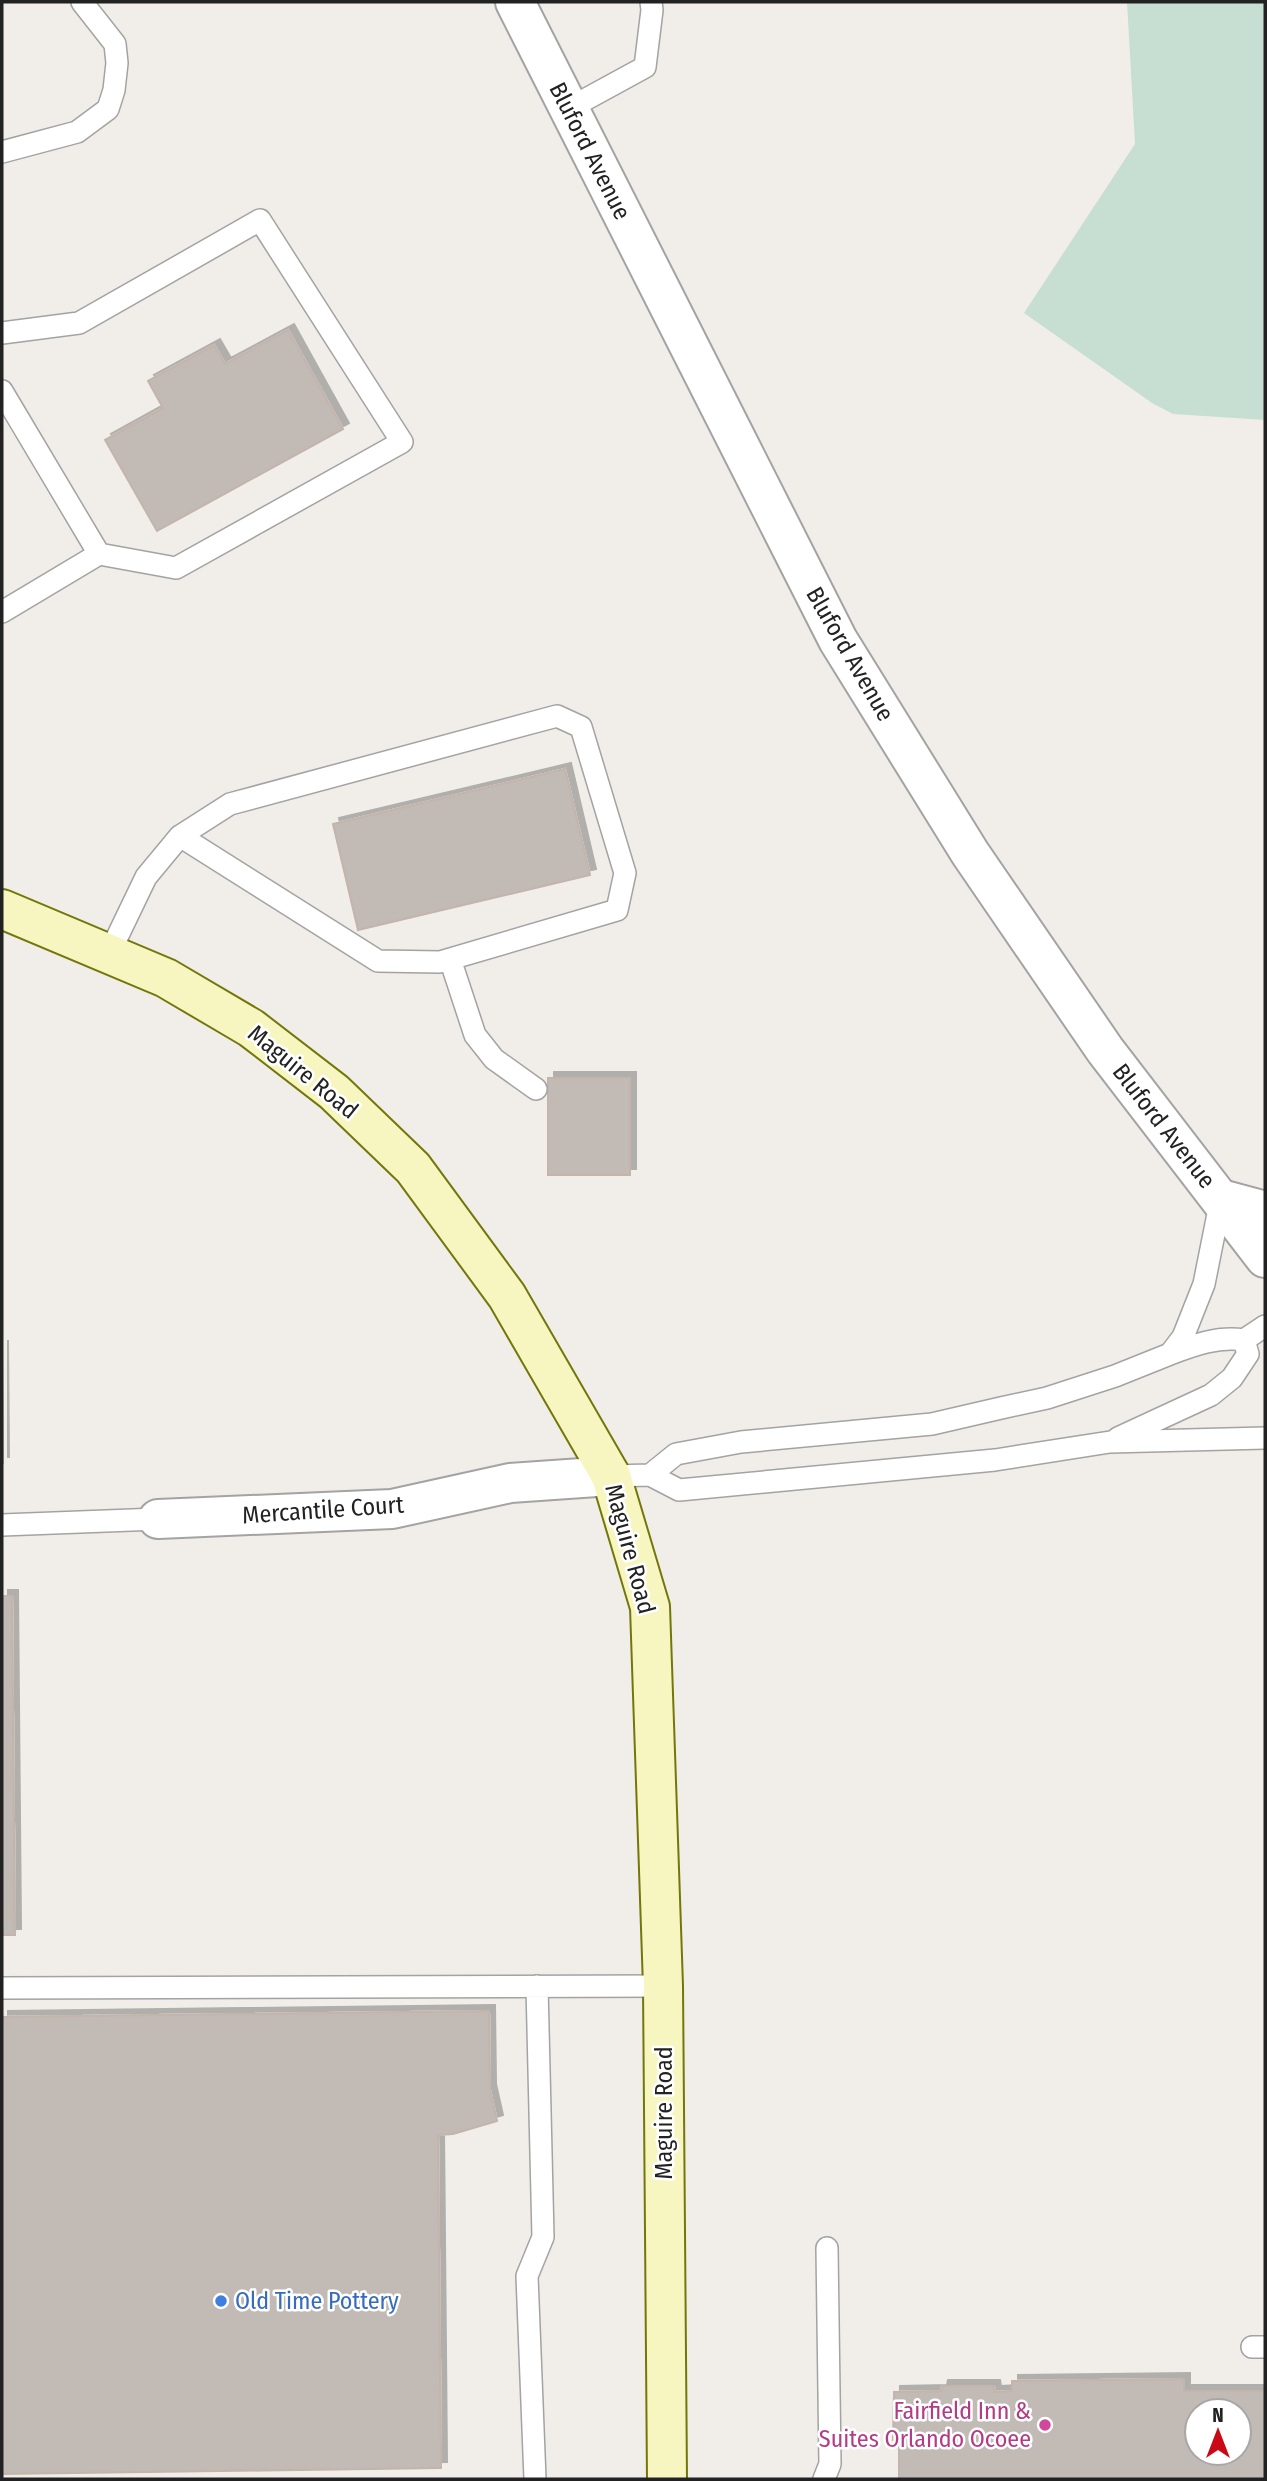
<svg xmlns="http://www.w3.org/2000/svg" width="1267" height="2481" font-family="'Fira Sans Condensed',sans-serif">
	<style>
		.wetland { fill: #c7dfd2 }
		.building { fill: #c2bab5; stroke: #c3b4ac; stroke-width: 2; fill-rule: evenodd; filter: url(#shadow) }
		.lines { fill: none; stroke-linecap: round; stroke-linejoin: round }
		.service-casing { stroke: #a3a3a3; stroke-width: 24 }
		.minor-casing { stroke: #a3a3a3; stroke-width: 42 }
		.tertiary-casing { stroke: #a3a3a3; stroke-width: 42 }
		.secondary-casing { stroke: #73770a; stroke-width: 42 }
		.service { stroke: #fff; stroke-width: 21 }
		.minor { stroke: #fff; stroke-width: 38 }
		.tertiary { stroke: #fff; stroke-width: 38 }
		.secondary { stroke: #f7f6c1; stroke-width: 38 }
		.shop-dot { fill: #3f7fe0; stroke: #fff; stroke-width: 2.5 }
		.hotel-dot { fill: #d1479c; stroke: #fff; stroke-width: 2.5 }
		.labels { text-anchor: middle; stroke-width: 5; stroke-linejoin: round; paint-order: stroke }
		.street-label { font-size: 24px; fill: #222; stroke: #fff }
		.shop-label { font-size: 24px; fill: #366cbe; stroke: #fff; text-anchor: start }
		.hotel-label { font-size: 24px; fill: #b23c85; stroke: #fff; text-anchor: end }
	</style>
	<defs>
		<filter id="shadow"><feDropShadow dx="6" dy="-6" stdDeviation="0" flood-color="#0004"/></filter>
	</defs>
	<rect width="100%" height="100%" fill="#f1eee9"/>
	<path class="wetland" d="M1127 2H1265V420L1173 414 1152 403 1024 313 1135 144Z"/>
	<path class="building" d="M288 330 343 429 157 531 105 440 163 408 148 381 214 345 225 364Z
		M565 769 590 875 358 930 333 824Z
		M548 1078H630V1175H548Z
		M2 1346 3 1463H2Z
		M2 1596H12L15 1935H2Z
		M489 2011 490 2090 497 2121 453 2134 438 2135 441 2468 2 2474V2017Z
		M1184 2379V2391H1265V2479H899V2442L893 2440 894 2392 941 2391 942 2386H994L995 2392 1012 2391V2381ZM1197 2411H1239V2453H1197Z"/>
	<g class="lines">
		<defs>
			<path id="service" d="M568 109 645 67 652 10 651 2
				M2 152 77 132 108 109 114 90 117 63 115 44 82 2
				M2 333 79 323 260 220 402 442 176 568 99 554 2 391
				M2 612 99 554
				M109 954 146 877 180 836 230 804 557 716 581 727 625 873 617 910 440 962 378 961 180 836
				M450 959 475 1035 494 1059 536 1089
				M1170 1354C1194 1345 1218 1336 1244 1340L1265 1326
				M1118 1438 1211 1395 1232 1378 1248 1354 1244 1340
				M650 1475 676 1454 741 1442 932 1424 1001 1408 1047 1398 1115 1376 1170 1354 1183 1337 1204 1284 1221 1199
				M611 1476 650 1475 679 1490 995 1460 1110 1442 1265 1438
				M2 1525 158 1519
				M2 1988 663 1986
				M1252 2347H1265
				M535 2479 527 2276 543 2237 537 1986
				M824 2479 830 2464 827 2248"/>
			<path id="minor" d="M1221 1199 1265 1211
				M158 1519 392 1509 510 1483 611 1476"/>
			<path id="tertiary" d="M515 2 838 640 970 853 1105 1050 1265 1258"/>
			<path id="secondary" d="M2 909 166 978 251 1028 334 1092 413 1168 507 1296 611 1476 650 1607 663 1986 667 2479"/>
		</defs>
		<use href="#service" class="service-casing"/>
		<use href="#minor" class="minor-casing"/>
		<use href="#tertiary" class="tertiary-casing"/>
		<use href="#secondary" class="secondary-casing"/>
		<use href="#service" class="service"/>
		<use href="#minor" class="minor"/>
		<use href="#tertiary" class="tertiary"/>
		<use href="#secondary" class="secondary"/>
	</g>
	<circle class="shop-dot" cx="221" cy="2301" r="7"/>
	<circle class="hotel-dot" cx="1045" cy="2425" r="7"/>
	<g class="labels">
		<g class="street-label">
			<text transform="translate(590 151) rotate(63)" y="8">Bluford Avenue</text>
			<text transform="translate(850 654) rotate(60)" y="8">Bluford Avenue</text>
			<text transform="translate(303 1072) rotate(39)" y="8">Maguire Road</text>
			<text transform="translate(1164 1126) rotate(52)" y="8">Bluford Avenue</text>
			<text transform="translate(323 1510) rotate(-4)" y="8">Mercantile Court</text>
			<text transform="translate(630 1549) rotate(75)" y="8">Maguire Road</text>
			<text transform="translate(664 2113) rotate(-90)" y="8">Maguire Road</text>
		</g>
		<g class="shop-label">
			<text x="235" y="2309">Old Time Pottery</text>
		</g>
		<g class="hotel-label">
			<text x="1031" y="2419">Fairfield Inn &amp;<tspan x="1031" dy="28">Suites Orlando Ocoee</tspan></text>
		</g>
	</g>
	<rect width="1267" height="2481" fill="none" stroke="#222222" stroke-width="7"/>
	<g transform="translate(1218 2432)"><circle r="33" fill="#ffffff" stroke="#a7a7a7" stroke-width="2"/>
	<path d="M0-5L12 26L0 18L-12 26Z" fill="#ca0917"/>
	<text y="-10" font-size="19" font-weight="bold" text-anchor="middle" fill="#222222">N</text>
	</g>
</svg>
